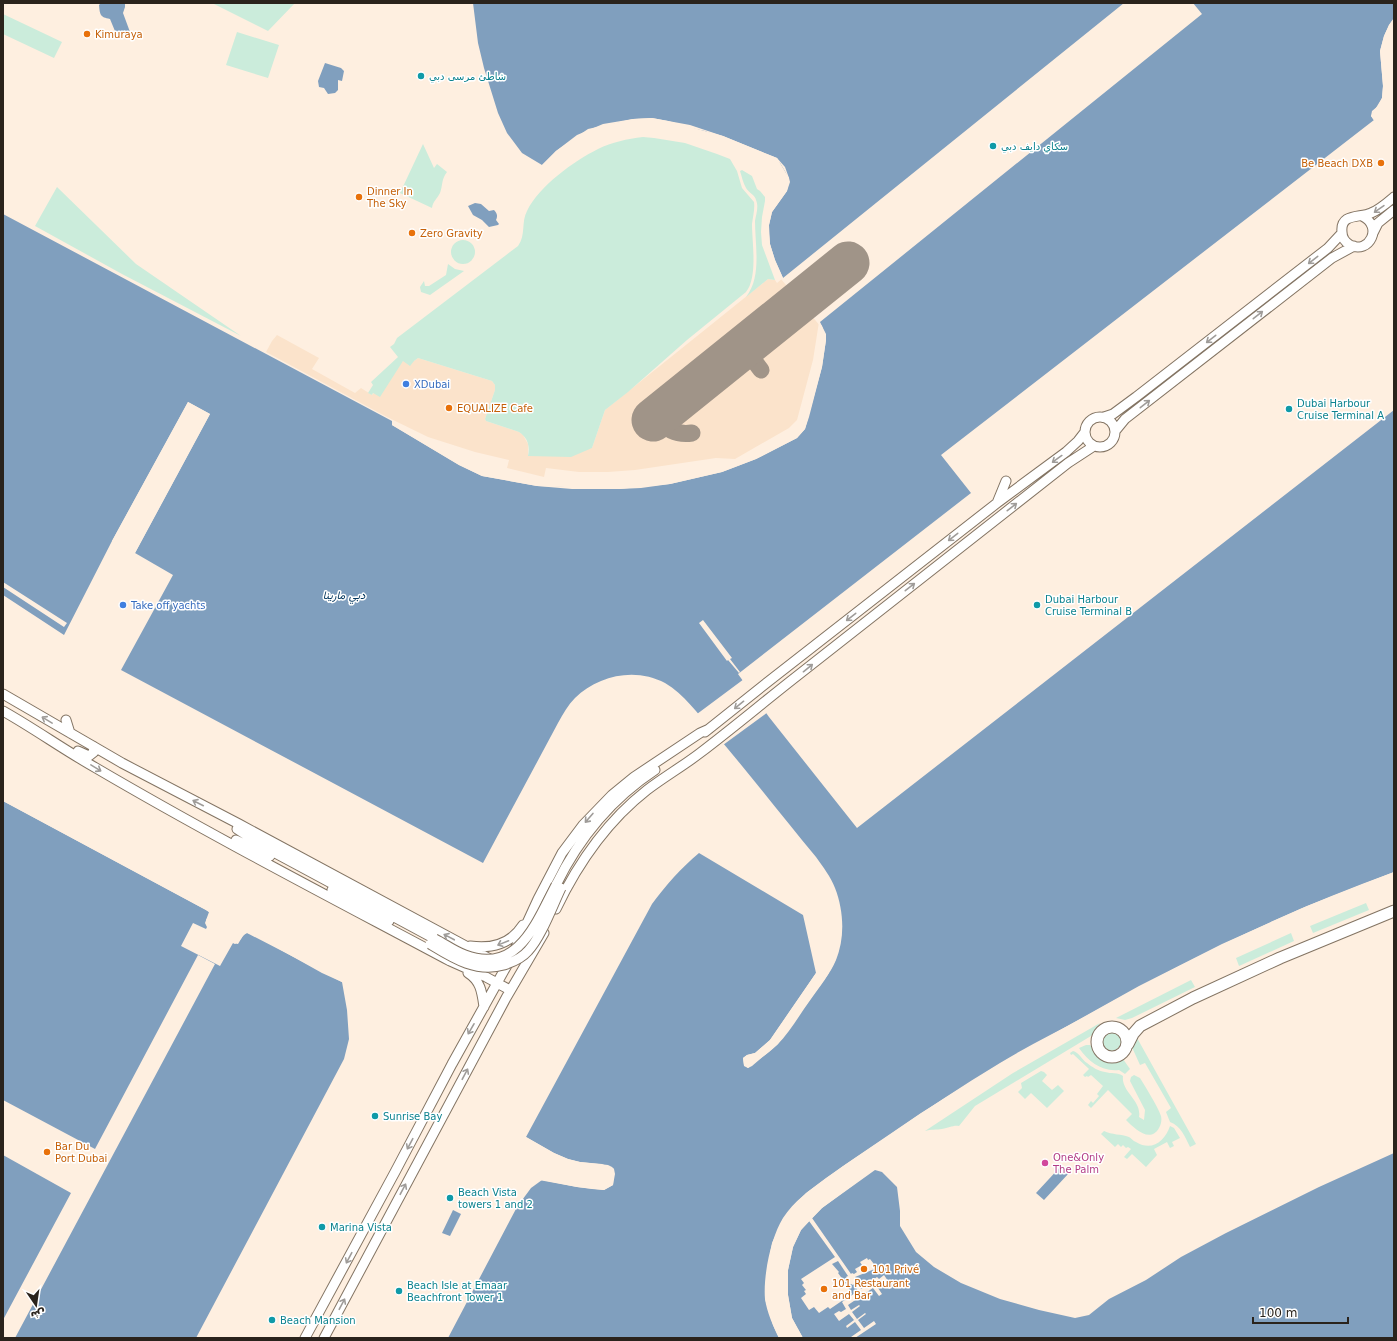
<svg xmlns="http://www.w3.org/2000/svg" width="1397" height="1341" font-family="'DejaVu Sans',Vazirmatn,sans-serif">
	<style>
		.built { fill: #fbe3cb }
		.green { fill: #cbecdb }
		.water { fill: #809fbe }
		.pier { fill: #feefe0; fill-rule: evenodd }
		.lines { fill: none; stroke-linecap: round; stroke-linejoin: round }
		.taxiway { stroke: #a09488; stroke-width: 17 }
		.runway { stroke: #a09488; stroke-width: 43 }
		.tertiary-casing { stroke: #837463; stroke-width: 11 }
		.secondary-casing { stroke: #837463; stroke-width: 13 }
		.tertiary { stroke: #fff; stroke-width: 9 }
		.secondary { stroke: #fff; stroke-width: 11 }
		.tertiary-bridge-casing { stroke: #837463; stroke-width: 11; stroke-linecap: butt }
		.tertiary-bridge { stroke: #fff; stroke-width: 9 }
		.oneway { stroke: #9f9c99 }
		.food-dot { fill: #e8710a; stroke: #fff; stroke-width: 1.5 }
		.culture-dot { fill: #0f9aa8; stroke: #fff; stroke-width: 1.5 }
		.shop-dot { fill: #3f7fe0; stroke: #fff; stroke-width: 1.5 }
		.hotel-dot { fill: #d1479c; stroke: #fff; stroke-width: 1.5 }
		.labels { text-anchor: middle; stroke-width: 3; stroke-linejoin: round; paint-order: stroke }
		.food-label { font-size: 10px; fill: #c56008; stroke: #fff; text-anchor: start }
		.culture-label { font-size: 10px; fill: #0d838f; stroke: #fff; text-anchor: start }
		.shop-label { font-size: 10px; fill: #366cbe; stroke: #fff; text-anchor: start }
		.hotel-label { font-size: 10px; fill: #b23c85; stroke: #fff; text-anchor: start }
		.water-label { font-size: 11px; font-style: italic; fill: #00355d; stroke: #fff }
	</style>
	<rect width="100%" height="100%" fill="#feefe0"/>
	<path class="built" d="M783 278 819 322 813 360 797 420 789 428 735 459 716 458 635 470 608 472H579L546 468 544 477 507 468 509 460 475 452 428 437 387 417 266 352 272 341 277 335 319 358 312 369 355 393 361 388 372 395 403 361H414L418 358 492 381 495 385V390L485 419 486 421 519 432 523 435 528 444V456L592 448 605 410 768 279 775 280 777 283Z"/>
	<path class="green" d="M212 3H295L268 31Z
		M3 14 62 42 54 58 3 34Z
		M237 32 279 45 268 78 226 65Z
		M643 137 654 138 685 143 717 154 730 159 737 171 742 188 754 202C755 209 753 216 752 224 752 242 758 277 746 292L687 340 628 392 605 410 592 448 571 457 528 456C530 446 528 438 519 432L486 421 485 419 495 390V385L492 381 418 358 414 361 410 366 403 361 380 397 373 393 372 395 368 393 373 385 371 382 398 357 390 347 394 344 397 338 518 246C526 235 521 222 527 211 539 186 574 161 598 149 612 142 627 139 643 137Z
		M423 144 434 168 437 164 447 172C441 180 443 185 440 193 437 199 433 201 432 208L400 193Z
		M742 170 752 176 757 189 760 191 765 197V201L762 217 761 232 762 245 775 280 768 279 746 297C762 277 755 245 755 221 756 214 759 207 756 200 755 195 749 193 746 188 743 183 742 177 740 171Z
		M57 187 136 264 241 336 122 274 35 226Z
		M451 252a12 12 0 1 1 24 0a12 12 0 1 1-24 0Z
		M448 264 455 269 464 271 430 295 421 292 420 287 424 281 425 286H429L446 275Z
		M1366 903 1369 910 1313 933 1310 926Z
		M1291 933 1294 941 1239 966 1236 958Z
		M1191 980 1195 987 1132 1018 1125 1020 1116 1018Z
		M1100 1023 1091 1036 975 1106 959 1126C953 1125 949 1128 942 1129 936 1130 931 1129 925 1131L1013 1073Z
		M1101 1041a10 10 0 1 1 20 0a10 10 0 1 1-20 0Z
		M1136 1036 1196 1144 1190 1147C1185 1137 1181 1126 1170 1122L1166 1112 1171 1108 1145 1063 1140 1065 1131 1045Z
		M1086 1045H1090C1093 1047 1094 1050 1096 1053 1103 1063 1113 1059 1123 1059L1130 1069 1125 1074 1119 1070C1102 1072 1089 1062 1079 1048Z
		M1073 1051C1079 1052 1082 1060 1087 1063 1092 1067 1098 1071 1105 1072 1111 1074 1118 1072 1123 1076 1121 1092 1142 1100 1139 1117L1144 1120 1145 1110 1130 1081 1131 1077 1134 1075 1140 1078C1146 1088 1157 1105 1161 1116 1162 1120 1161 1125 1159 1128 1150 1144 1134 1128 1126 1120L1132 1114 1108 1090 1091 1108 1088 1105 1091 1101 1093 1103 1099 1096 1097 1094 1103 1086 1091 1075 1088 1077 1087 1076 1085 1077 1083 1075 1089 1069 1073 1054 1071 1055 1070 1053Z
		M1041 1071 1044 1072 1047 1075 1042 1081 1052 1090 1058 1085 1064 1091 1047 1108 1031 1093 1025 1099 1018 1092 1022 1088 1021 1083Z
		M1170 1126 1174 1128 1180 1138 1172 1142 1174 1146 1170 1148 1167 1142 1154 1149 1157 1155 1146 1167 1132 1154 1127 1159 1124 1157 1131 1149 1128 1147 1126 1148 1123 1145 1121 1147 1118 1144 1115 1147 1101 1134 1104 1131C1112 1135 1121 1134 1129 1137 1131 1138 1133 1141 1136 1142 1152 1152 1165 1141 1170 1126Z"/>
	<path class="water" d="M101 3H125V7L123 13 130 32 117 36 110 19C100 17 100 15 99 5Z
		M473 3H1394V18L1389 25 1384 36 1380 51 1383 86 1382 98 1371 116 1374 120 941 455 971 493 738 674 769 717 857 828 1394 410V872C1288 910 1186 960 1088 1015 1058 1031 1028 1046 1000 1063 962 1086 924 1111 888 1136 867 1150 846 1164 826 1178 810 1190 794 1201 783 1218 771 1237 763 1276 765 1299 767 1312 773 1326 779 1338H448L517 1207 531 1188 542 1180 577 1187 604 1190 613 1185 614 1169 602 1164 580 1162 568 1159 554 1153 526 1137 652 904C666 885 681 868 699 853L803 915 816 973 770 1040 755 1053 747 1055 743 1058 744 1065 748 1068C757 1060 768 1054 777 1045 790 1032 800 1014 811 999 820 986 830 974 836 960 845 938 844 911 835 888 831 877 823 867 816 857 781 815 748 772 712 730 698 714 684 694 665 683 636 667 598 675 575 698 568 705 563 714 558 723L483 863 121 670 173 575 135 553 210 414 188 402 112 541 64 635 3 595V291L4 288 3 287V214L392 421V425L459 465 482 476 537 486 619 489 670 484 722 472 756 459 797 438 805 429 809 417 822 367 826 340 822 326 783 278 775 260 770 244 769 225 772 212 787 191 789 178 777 158 723 136 668 121 652 118 633 119 588 129 556 151 542 165 522 153 507 133 498 113 484 68 478 43Z
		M325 63 341 68 344 71 342 81 338 80V90L335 93 328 94 324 88 319 87 318 81Z
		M475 203 481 204 489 211 494 210C497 213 498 216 496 220L499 224 498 225 489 227 482 220 473 215 468 206Z
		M3 801 206 910 209 912V915L206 920 207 927 206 929 193 923 181 946 220 966 233 943 235 944C241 941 242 935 247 933L342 982 347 1010 349 1039 344 1059 196 1338H3Z
		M1394 1153V1338H803L792 1318 788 1295V1270L793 1247 801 1230 822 1208 875 1170 882 1172 897 1187 900 1211V1226L916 1252 934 1267 961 1283 1000 1299 1039 1310 1075 1318 1089 1315 1109 1299 1146 1280 1181 1257 1226 1233 1319 1187Z
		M1061 1166 1069 1173 1044 1200 1036 1193Z
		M453 1210 461 1214 450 1236 442 1233Z"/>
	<path class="pier" d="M1124 3H1193L1202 14 820 322 826 334V340L822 367 805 429 797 438 756 459 722 472 670 484 641 488 619 489H572L537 486 482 476 459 465 392 425V421L394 422V424L460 463 483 474 537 485 572 487H619L641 486 669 482 722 470 756 457 796 437 803 428 807 416 820 366 824 340 821 327 781 279 773 261 768 245 767 225 770 212 785 190 788 182 786 173 780 163 775 160 705 131 668 123 652 120 633 121 617 123 589 131 578 137 557 153 543 166H541L556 151 577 135 603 124 633 119 652 118 690 125 723 136 777 158 785 167 789 178 790 182 787 191 772 212 769 225V234L770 244 775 260 783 278Z
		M1394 18V22L1385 36 1382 52 1385 86 1384 99 1379 107 1374 112 1373 115 1375 119V122L1371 116 1372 111 1378 106 1382 98 1383 86 1380 51 1384 36 1389 25Z
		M188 402 210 414 135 553 133 552 207 415 189 405 114 542 112 541Z
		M3 582 67 623 64 627 3 587Z
		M703 620 732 658 730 659 740 672 739 673 728 660 727 661 699 623Z
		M744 679 768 712 723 745 697 714Z
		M3 799 207 908 210 911 211 915 208 921 207 927 205 923 209 912 206 910 3 801Z
		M1394 872V874L1307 908 1223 946 1140 988 1002 1065 922 1115 844 1168 807 1195 795 1206 785 1220 773 1243 769 1271 767 1298 774 1324 781 1338H779L773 1325 765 1299 767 1271 772 1243 783 1219 794 1205 806 1193 843 1166 921 1113 1001 1063 1139 986 1222 944 1307 906Z
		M247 931 253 932 342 980 344 983 322 973 252 934 247 933 244 934 238 944 233 943 234 941 237 942 242 933Z
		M839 952 835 961 829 973 778 1044 752 1066 748 1068 744 1066 743 1058 747 1055 755 1053 770 1040 816 973 818 974 772 1041 756 1054 748 1056 745 1059 746 1064 748 1066 750 1065 776 1043 826 974 829 973Z
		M198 955 215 964 15 1338H3V1320L71 1193 3 1155V1100L95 1149Z
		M526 1137 554 1153 568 1159 580 1162 608 1165 612 1167 614 1169 615 1174 613 1185 604 1190 592 1189 577 1187 539 1180 542 1178 577 1185 604 1188 611 1184 613 1174 612 1170 607 1167 580 1164 567 1160 553 1154 525 1138Z
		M873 1168H876L822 1208 812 1218 851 1274 852 1273 854 1274 857 1272 855 1269 862 1265 860 1262 867 1258 868 1260 870 1259 877 1268 855 1277 858 1281 857 1283 861 1289 877 1277 879 1279 884 1275 892 1287 889 1289 883 1280 876 1285 882 1294 879 1296 873 1288 848 1305 851 1310 859 1305 860 1306 852 1312 857 1319 865 1313 866 1314 858 1320 864 1328 874 1321 876 1324 855 1338 851 1337 861 1330 855 1322 847 1328 846 1326 854 1320 849 1314 839 1321 834 1314 839 1311 841 1312 846 1309 842 1302 858 1291 854 1284 853 1285 851 1284 848 1287 852 1294 830 1309 828 1307 819 1313 814 1307 809 1310 801 1298 806 1294 804 1291 806 1290 802 1285 804 1283 801 1279 835 1257 809 1221 801 1230 793 1247 788 1270V1295L792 1318 803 1338H800L790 1318 786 1295V1270L791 1247 799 1229 820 1207ZM838 1261 848 1276 846 1277 849 1281 846 1284 838 1273 839 1272 832 1264Z"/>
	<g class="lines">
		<path class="taxiway" d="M752 340 748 345 749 354 761 370
			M676 402 659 410 657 416C669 436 683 401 687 393
			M662 414C660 430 679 435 692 433"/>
		<path class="runway" d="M653 420 848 263"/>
		<defs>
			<path id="tertiary" d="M1362 216C1384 226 1369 255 1350 245 1345 242 1342 237 1342 232 1340 213 1360 218 1371 213 1379 210 1387 203 1394 197
				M1373 233 1378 223 1394 210
				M1085 432a15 15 0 1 1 30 0a15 15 0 1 1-30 0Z
				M1104 417 1113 414 1136 397 1328 248 1342 233
				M1116 430 1125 419 1332 258 1354 246
				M997 503 1006 481
				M3 694 122 763 239 824 490 959
				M3 711C35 729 64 750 96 768 212 836 332 898 450 961L486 977 510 990
				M66 720 70 733
				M705 732 769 681 997 503 1066 452 1078 441 1085 432
				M78 751 89 756 94 752 93 746
				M237 829 264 847 435 939
				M236 840 270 856
				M556 885C579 838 611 799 655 770
				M332 890 389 921
				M556 909C578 863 606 822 647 790 664 777 683 766 700 753 733 728 765 701 797 676 888 605 978 534 1068 463L1094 446
				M470 946C491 949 511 944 523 925
				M468 973C481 981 482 993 484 1007
				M305 1338 395 1172 452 1064 511 958 538 899 562 853 583 825 612 795 634 777 700 733 709 729
				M324 1338 506 998 544 933"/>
			<path id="secondary" d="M1097 1042a15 15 0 1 1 30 0a15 15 0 1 1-30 0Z
				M1128 1044 1133 1034 1140 1026 1193 998 1280 958 1394 911"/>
		</defs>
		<use href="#tertiary" class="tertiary-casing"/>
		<use href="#secondary" class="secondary-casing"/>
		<use href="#tertiary" class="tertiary"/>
		<use href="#secondary" class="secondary"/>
		<defs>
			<path id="tertiary-bridge" d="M435 939C445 944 454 951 465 955 518 975 536 923 556 885
				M430 944C453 958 476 973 504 965 513 962 522 958 528 951 541 937 552 907 561 888"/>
		</defs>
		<use href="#tertiary-bridge" class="tertiary-bridge-casing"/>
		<use href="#tertiary-bridge" class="tertiary-bridge"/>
	</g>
	<defs><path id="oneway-shaft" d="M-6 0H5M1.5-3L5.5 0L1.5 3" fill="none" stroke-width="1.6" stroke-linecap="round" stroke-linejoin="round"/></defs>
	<g class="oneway">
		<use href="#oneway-shaft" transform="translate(1379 209) rotate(145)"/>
		<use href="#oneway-shaft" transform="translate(1313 260) rotate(142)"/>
		<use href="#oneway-shaft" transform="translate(1258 315) rotate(-38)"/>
		<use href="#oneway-shaft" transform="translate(1211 339) rotate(142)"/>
		<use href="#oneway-shaft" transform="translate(1145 404) rotate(-38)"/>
		<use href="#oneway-shaft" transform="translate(1057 459) rotate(144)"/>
		<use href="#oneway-shaft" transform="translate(1012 507) rotate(-38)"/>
		<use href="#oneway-shaft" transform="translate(953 537) rotate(142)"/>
		<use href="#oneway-shaft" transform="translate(910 587) rotate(-38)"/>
		<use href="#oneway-shaft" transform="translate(851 617) rotate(142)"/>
		<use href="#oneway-shaft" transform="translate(808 668) rotate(-39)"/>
		<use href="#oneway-shaft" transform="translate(739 705) rotate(141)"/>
		<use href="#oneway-shaft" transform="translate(47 720) rotate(-149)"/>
		<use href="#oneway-shaft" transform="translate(96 768) rotate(31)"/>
		<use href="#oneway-shaft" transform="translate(198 803) rotate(-153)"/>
		<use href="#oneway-shaft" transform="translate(589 818) rotate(131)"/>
		<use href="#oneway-shaft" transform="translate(449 937) rotate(-152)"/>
		<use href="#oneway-shaft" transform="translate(503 943) rotate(158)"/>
		<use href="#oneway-shaft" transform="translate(471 1029) rotate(120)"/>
		<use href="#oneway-shaft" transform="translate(465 1074) rotate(-62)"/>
		<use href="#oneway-shaft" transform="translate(410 1144) rotate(118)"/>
		<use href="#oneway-shaft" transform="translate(403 1189) rotate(-62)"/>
		<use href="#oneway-shaft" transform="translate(349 1258) rotate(118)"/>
		<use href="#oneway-shaft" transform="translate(342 1304) rotate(-62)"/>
	</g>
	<g class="food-dot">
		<circle cx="87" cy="34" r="4"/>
		<circle cx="1381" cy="163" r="4"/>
		<circle cx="359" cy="197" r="4"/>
		<circle cx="412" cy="233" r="4"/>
		<circle cx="449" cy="408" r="4"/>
		<circle cx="47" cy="1152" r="4"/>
		<circle cx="864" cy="1269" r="4"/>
		<circle cx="824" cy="1289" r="4"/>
	</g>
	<g class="culture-dot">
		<circle cx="421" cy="76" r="4"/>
		<circle cx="993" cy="146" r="4"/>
		<circle cx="1289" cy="409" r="4"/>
		<circle cx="1037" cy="605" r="4"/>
		<circle cx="375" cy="1116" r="4"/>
		<circle cx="450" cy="1198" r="4"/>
		<circle cx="322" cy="1227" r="4"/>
		<circle cx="399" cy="1291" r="4"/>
		<circle cx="272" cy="1320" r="4"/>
	</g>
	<g class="shop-dot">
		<circle cx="406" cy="384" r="4"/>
		<circle cx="123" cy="605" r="4"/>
	</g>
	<circle class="hotel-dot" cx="1045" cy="1163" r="4"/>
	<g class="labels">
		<g class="food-label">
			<text x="95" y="38">Kimuraya</text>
			<text x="1373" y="167" text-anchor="end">Be Beach DXB</text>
			<text x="367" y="195">Dinner In<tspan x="367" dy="12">The Sky</tspan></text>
			<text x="420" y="237">Zero Gravity</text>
			<text x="457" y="412">EQUALIZE Cafe</text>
			<text x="55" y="1150">Bar Du<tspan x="55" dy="12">Port Dubai</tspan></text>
			<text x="872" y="1273">101 Privé</text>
			<text x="832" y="1287">101 Restaurant<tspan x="832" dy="12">and Bar</tspan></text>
		</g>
		<g class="culture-label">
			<text x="429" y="80">شاطئ مرسى دبي</text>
			<text x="1001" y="150">سكاي دايف دبي</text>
			<text x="1297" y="407">Dubai Harbour<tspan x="1297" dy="12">Cruise Terminal A</tspan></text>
			<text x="1045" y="603">Dubai Harbour<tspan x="1045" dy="12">Cruise Terminal B</tspan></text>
			<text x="383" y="1120">Sunrise Bay</text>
			<text x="458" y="1196">Beach Vista<tspan x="458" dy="12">towers 1 and 2</tspan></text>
			<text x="330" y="1231">Marina Vista</text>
			<text x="407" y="1289">Beach Isle at Emaar<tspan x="407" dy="12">Beachfront Tower 1</tspan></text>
			<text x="280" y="1324">Beach Mansion</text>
		</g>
		<g class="shop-label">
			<text x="414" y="388">XDubai</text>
			<text x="131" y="609">Take off yachts</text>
		</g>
		<g class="hotel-label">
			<text x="1053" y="1161">One&amp;Only<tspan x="1053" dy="12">The Palm</tspan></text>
		</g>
		<g class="water-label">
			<text x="344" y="599">دبي مارينا</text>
		</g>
	</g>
	<rect width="1397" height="1341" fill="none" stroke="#2a231c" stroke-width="8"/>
	<g transform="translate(36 1305) rotate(167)" stroke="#ffffff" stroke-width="3" paint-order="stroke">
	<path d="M0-3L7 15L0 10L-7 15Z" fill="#2a231c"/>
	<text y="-6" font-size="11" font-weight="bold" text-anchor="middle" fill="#2a231c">ش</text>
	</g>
	<path d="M1253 1317v6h95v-6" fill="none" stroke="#2a231c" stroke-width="2"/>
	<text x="1259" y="1317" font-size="12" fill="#2a231c" stroke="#ffffff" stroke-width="3" paint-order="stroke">100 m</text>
</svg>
